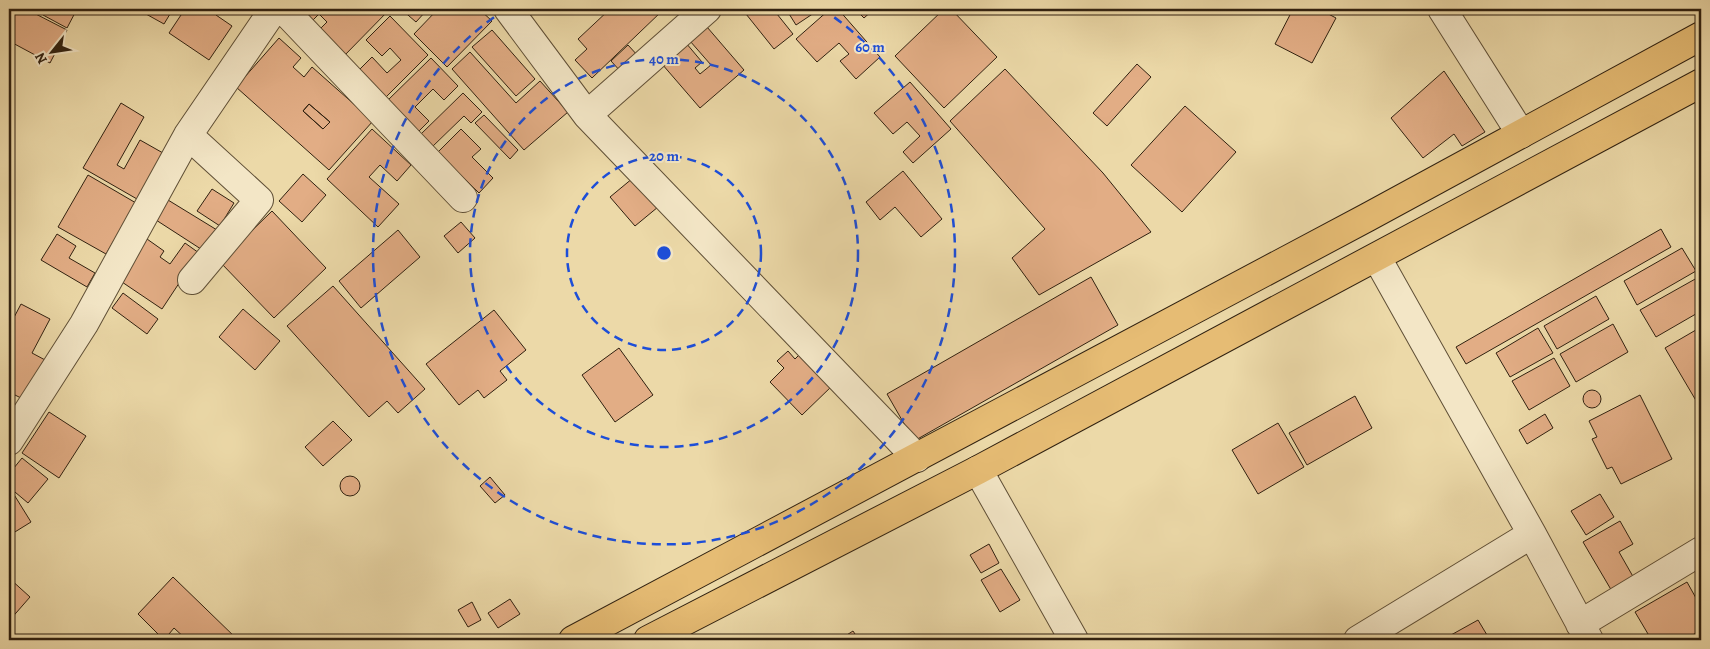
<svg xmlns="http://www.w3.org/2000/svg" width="1710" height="649" font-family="Alegreya,serif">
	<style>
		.building { fill: #e2ad85; stroke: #302110; fill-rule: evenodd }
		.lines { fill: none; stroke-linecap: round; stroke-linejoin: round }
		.minor-casing { stroke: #5f4f36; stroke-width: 30 }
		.major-casing { stroke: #302110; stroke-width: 30 }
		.minor { stroke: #f3e6c6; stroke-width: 28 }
		.major { stroke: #e6bc74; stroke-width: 28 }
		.ring { fill: none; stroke: #1d4ed8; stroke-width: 2.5; stroke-dasharray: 9 6 }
		.centre { fill: #1d4ed8; stroke: #f3e6c6; stroke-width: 2.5 }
		.ring-label { font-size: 15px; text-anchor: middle; font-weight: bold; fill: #1d4ed8; stroke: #f3e6c6; stroke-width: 4; stroke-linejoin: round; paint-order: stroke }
	</style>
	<rect width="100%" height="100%" fill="#ecd9a8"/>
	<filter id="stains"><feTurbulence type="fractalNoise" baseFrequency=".004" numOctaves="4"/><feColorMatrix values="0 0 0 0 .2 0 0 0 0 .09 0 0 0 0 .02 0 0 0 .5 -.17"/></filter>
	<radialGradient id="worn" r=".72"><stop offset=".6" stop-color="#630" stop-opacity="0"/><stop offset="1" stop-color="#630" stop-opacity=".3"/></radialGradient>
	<path class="building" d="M9 9H26L67 30 50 63 9 41Z
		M46 9H77L67 28 43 15Z
		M137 9H173L164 24Z
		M185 9H220L216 15 232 26 209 60 169 33Z
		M305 9H344L349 13 354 9H390L342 58 316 33 327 22 319 14 308 25 298 15Z
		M401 9H423L426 11 416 22Z
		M438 9H479L492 21 447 67 414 34Z
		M551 9H561L555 14Z
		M610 9H659L662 11 592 78 575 60 587 49 578 39Z
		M742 9H773L793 34 774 49Z
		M786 9H820L796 25Z
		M830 9H838L880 57 856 79 840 61 849 54 839 43 817 62 796 39Z
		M855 9H874L864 18Z
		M944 9H951L997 57 944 108 895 56Z
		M1293 9H1319L1336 18 1312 63 1275 44Z
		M390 16 428 55 384 99 357 72 372 57 387 73 401 60 390 48 382 56 366 40Z
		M707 27 744 70 700 108 662 64 686 43 702 62 695 68 700 74 711 65 690 41Z
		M492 30 535 79 516 96 472 47Z
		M279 38 301 58 293 67 304 77 312 67 373 121 329 170 236 87ZM309 104 330 122 323 129 303 111Z
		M628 45 639 57 622 73 611 61Z
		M470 52 516 103 540 81 568 112 524 150 452 69Z
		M431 58 458 86 444 100 433 89 415 107 429 121 417 133 386 102Z
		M1137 64 1151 77 1107 126 1093 113Z
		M1005 69 1103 173 1151 232 1039 295 1012 258 1045 229 950 121Z
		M1444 71 1485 132 1462 146 1454 134 1423 158 1391 118Z
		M910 82 951 129 913 163 903 152 920 136 907 122 893 134 874 113Z
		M463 93 482 112 471 123 464 116 432 147 420 135Z
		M121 103 144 117 117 165 124 169 140 140 163 153 137 199 83 168Z
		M309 104 330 122 323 129 303 111Z
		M1185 106 1236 152 1182 212 1131 165Z
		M484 115 518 150 510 159 475 123Z
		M372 129 411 165 397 181 380 165 369 177 399 204 378 227 327 179Z
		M461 129 481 149 472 157 493 178 479 193 438 152Z
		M903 171 942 219 921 237 895 207 880 220 866 202Z
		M303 174 326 195 302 222 279 201Z
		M88 175 136 203 106 254 58 227Z
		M633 178 658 207 635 226 610 197Z
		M212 189 234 203 220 226 197 211Z
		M168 200 217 230 204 251 156 220Z
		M272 211 326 268 274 318 220 262Z
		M461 222 475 238 458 253 444 236Z
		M1661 229 1671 247 1466 364 1456 347Z
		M398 230 420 257 361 308 339 281Z
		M57 234 76 246 69 258 95 273 87 287 41 260Z
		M147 239 164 251 160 257 170 264 185 243 199 253 162 309 119 280Z
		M1682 248 1696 271 1637 305 1624 281Z
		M1091 277 1118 325 914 441 887 394Z
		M1697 278 1701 286V311L1656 337 1640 310Z
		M333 286 425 389 398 413 387 401 369 417 287 326Z
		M123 293 158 319 147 334 112 308Z
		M1596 296 1609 319 1557 349 1544 326Z
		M21 304 50 319 32 353 47 361 27 401 9 392V327Z
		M243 309 280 341 255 370 219 337Z
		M494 310 526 350 500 371 507 380 484 398 478 390 459 405 426 364Z
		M1613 324 1628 352 1576 382 1560 354Z
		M1701 327V402L1698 404 1665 348Z
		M1538 328 1553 353 1510 377 1496 353Z
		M619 348 653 395 615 422 582 375Z
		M788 351 795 359 802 352 833 385 802 415 770 382 784 368 777 361Z
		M1554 358 1570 386 1529 410 1512 381Z
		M1583 399a9 9 0 1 1 18 0a9 9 0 1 1-18 0Z
		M1640 395 1672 459 1621 484 1612 467 1607 469 1592 439 1597 437 1589 421Z
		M1355 396 1372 428 1307 465 1289 433Z
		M9 402 15 406 9 418Z
		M49 412 86 436 59 478 22 453Z
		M1545 414 1553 428 1527 444 1519 430Z
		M333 421 352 440 323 466 305 447Z
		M1278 423 1304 467 1258 494 1232 450Z
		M22 458 48 479 28 503 9 487V474Z
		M340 486a10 10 0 1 1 20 0a10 10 0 1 1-20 0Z
		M490 477 505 495 495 503 480 486Z
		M13 493 31 522 10 535 9 532V495Z
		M1600 494 1614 517 1586 535 1571 511Z
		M1620 521 1633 544 1619 552 1635 580 1613 593 1583 542Z
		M989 544 999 563 981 573 970 555Z
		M1001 569 1020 600 1000 612 981 580Z
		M173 577 238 640H187L174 628 164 640 138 614Z
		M9 578 30 597 9 621Z
		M1687 582 1701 607V630L1684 640H1657L1655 637 1651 639 1635 612Z
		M510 599 520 614 498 628 488 613Z
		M472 602 481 620 468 627 458 610Z
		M1478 620 1490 640H1442Z
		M853 631 859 640H839Z"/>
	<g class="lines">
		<defs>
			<path id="minor" d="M283 9 463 198
				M508 9 587 115 917 458
				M1442 9 1521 134
				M587 115 707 9
				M188 135 259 200 192 280
				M1377 258 1532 534 1589 640
				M9 441 84 324 188 135 274 9
				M978 470 1074 640
				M1580 624 1701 551
				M1358 640 1532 534"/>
			<path id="major" d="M573 640 1368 217 1701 36
				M648 640 978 470 1701 83"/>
		</defs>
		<use href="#minor" class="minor-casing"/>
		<use href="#major" class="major-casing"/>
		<use href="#minor" class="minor"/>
		<use href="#major" class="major"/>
	</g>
	<g class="ring">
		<circle cx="664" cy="253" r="97"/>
		<circle cx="664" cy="253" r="194"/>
		<path d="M822 9A291 291 0 1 1 506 9"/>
	</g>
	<circle cx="664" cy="253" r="8" class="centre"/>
	<g class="ring-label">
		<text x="870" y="52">60 m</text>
		<text x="664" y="64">40 m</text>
		<text x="664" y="161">20 m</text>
	</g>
	<rect width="1710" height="649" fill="none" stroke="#ecd9a8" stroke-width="30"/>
	<rect x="10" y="10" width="1690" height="629" fill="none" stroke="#302110" stroke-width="2.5"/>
	<rect x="15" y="15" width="1680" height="619" fill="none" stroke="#302110"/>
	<g transform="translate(52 52) rotate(240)" stroke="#f3e6c6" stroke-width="4" paint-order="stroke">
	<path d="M0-4L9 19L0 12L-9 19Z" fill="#302110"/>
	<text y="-8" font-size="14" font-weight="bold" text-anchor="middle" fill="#302110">N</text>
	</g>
	<rect width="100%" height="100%" filter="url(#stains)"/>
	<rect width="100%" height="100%" fill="url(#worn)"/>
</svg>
